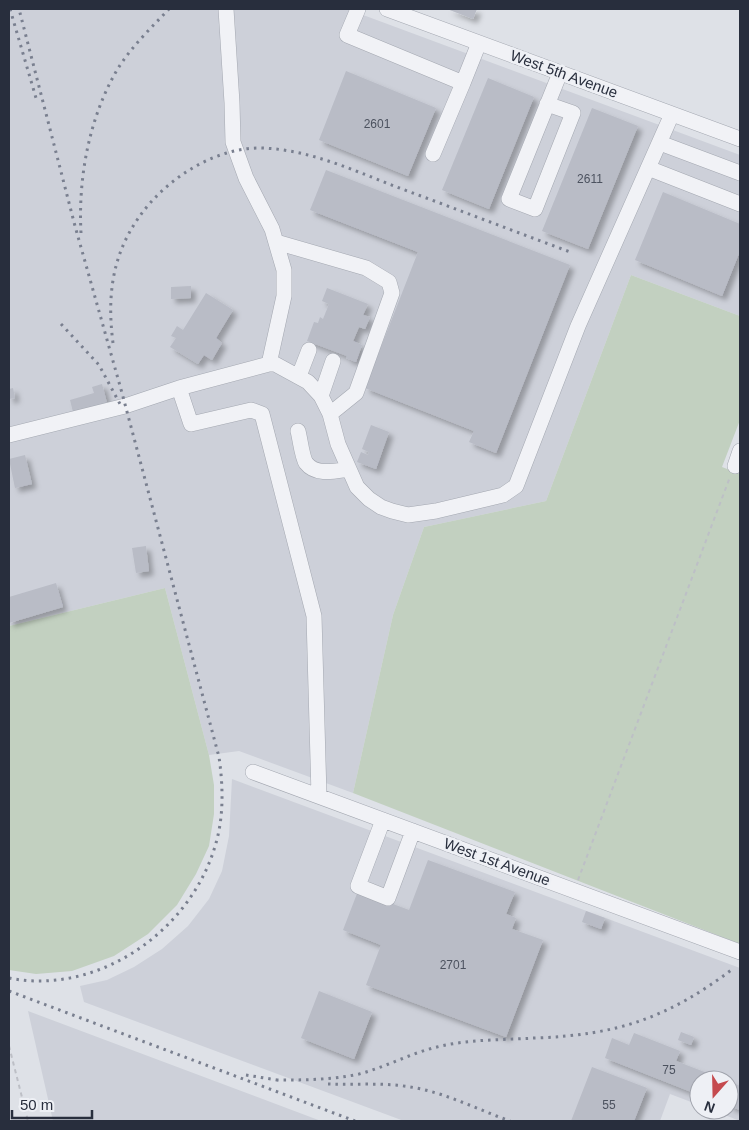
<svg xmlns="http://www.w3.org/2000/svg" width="749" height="1130" font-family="Helvetica,sans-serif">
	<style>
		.built { fill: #cdd0d9 }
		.green { fill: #c2d0c0 }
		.building { fill: #b9bcc6; filter: url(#shadow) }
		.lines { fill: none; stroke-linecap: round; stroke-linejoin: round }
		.minor-casing { stroke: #a4a8b1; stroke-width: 16 }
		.path { stroke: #bdbfc6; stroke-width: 2; stroke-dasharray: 4 4; stroke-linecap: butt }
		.minor { stroke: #f1f2f6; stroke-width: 15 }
		.rail { stroke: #797f8f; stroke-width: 3; stroke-dasharray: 2.5 5; stroke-linecap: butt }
		.labels { text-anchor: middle; stroke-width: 5; stroke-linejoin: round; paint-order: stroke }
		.number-label { font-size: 12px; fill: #4c525f }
		.street-label { font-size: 15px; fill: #282e3d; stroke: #eef0f5 }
	</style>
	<defs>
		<filter id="shadow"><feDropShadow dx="4.5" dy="4.5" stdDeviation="2.5" flood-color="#0004"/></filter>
	</defs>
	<rect width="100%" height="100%" fill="#dee1e7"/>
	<path class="built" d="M9 9H347L740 155V316L631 275 546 501 424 527 393 615 353 793 239 751 209 755 165 588 9 626Z
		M232 779 740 968V1121L712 1110H729V1080H699V1105L670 1094 660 1121H404L84 1002 80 986 107 980 134 967 162 949 188 926 209 899 222 871 229 836Z
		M28 1011 321 1121H53Z"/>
	<path class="green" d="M631 275 740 316V420L722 467 740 474V944L353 793 393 615 424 527 546 501Z
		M165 588 209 755 214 785V814L209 846 196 874 177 905 148 934 114 956 72 971 36 974 9 970V626Z"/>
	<path class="building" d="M447 9H477L473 19Z
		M346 71 436 108 408 176 319 140Z
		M488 78 534 97 489 209 442 190Z
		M592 108 638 126 588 249 542 231Z
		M326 170 570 265 496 453 469 442 474 431 365 388 418 252 310 210Z
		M663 192 740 224V251L722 296 635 260Z
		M191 286V298L171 299V287Z
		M327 288 368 304 363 315 370 317 365 329 359 327 353 341 362 345 356 362 346 358 347 356 307 341 314 322 318 323 320 317 323 319 329 304 322 301Z
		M206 293 233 310 216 338 222 343 212 360 204 355 198 364 170 347 176 338 171 336 177 326 183 330Z
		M102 384 107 403 73 412 70 400 94 393 92 387Z
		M13 388 15 398 9 399V389Z
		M371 425 389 432 376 469 357 462 361 452 368 455 369 452 362 449Z
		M25 455 32 484 15 488 9 459Z
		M146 546 149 571 136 573 132 548Z
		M56 583 63 607 9 623V597Z
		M428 860 515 892 506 914 516 918 512 929 543 940 506 1037 366 985 381 945 343 930 358 891 409 910Z
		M586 911 605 918 601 929 582 922Z
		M319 991 372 1012 354 1059 301 1038Z
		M681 1032 694 1037 691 1045 678 1040Z
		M634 1033 680 1051 676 1061 725 1080H699V1095L605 1058 612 1038 629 1045Z
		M592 1067 647 1088 634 1121H571Z
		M729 1081 740 1086V1110L729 1106Z"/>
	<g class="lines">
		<defs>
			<path id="minor" d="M226 9 232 103 233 142 246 178 272 229 284 270V296L269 364
				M358 9 347 35 463 83 479 43
				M387 9 740 139
				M547 104 573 113 535 209 509 199 560 73
				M660 143 740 173
				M433 154 463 83
				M648 168 740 204
				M276 242 366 268 389 282 392 293 356 393 330 414
				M299 376 309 350
				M179 388 191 424 251 410 262 414 314 616 319 796
				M321 396 333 361
				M298 431C300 438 302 457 306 463 316 476 335 471 349 469
				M9 435 125 406 179 388 269 364H275L308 382 321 396 330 414 338 444 357 487 369 499 381 507 392 511 408 515 436 511 503 495 516 486 578 326 672 114
				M735 466 740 451
				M253 772 740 952
				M383 820 358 886 388 898 413 831"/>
		</defs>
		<use href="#minor" class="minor-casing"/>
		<path class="path" d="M578 880 730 477
			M9 1046 28 1121"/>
		<use href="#minor" class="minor"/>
		<path class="rail" d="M10 9 36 98
			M81 233C78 178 89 118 117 70 131 47 151 28 169 9
			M61 324 99 365 120 404
			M113 343C106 289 114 244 151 202 178 172 219 148 260 148 310 149 357 172 402 189 459 210 516 232 573 253
			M9 978C99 996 192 930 216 843 224 815 223 785 219 757L122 393 75 226 19 9
			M9 991 355 1121
			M246 1075 283 1081
			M276 1080C304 1080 331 1080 359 1074 386 1067 411 1053 437 1047 469 1039 503 1040 535 1038 618 1035 668 1018 734 968
			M328 1084C357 1085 387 1082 416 1088 448 1094 479 1110 510 1121"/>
	</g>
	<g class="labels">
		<g class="number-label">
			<text x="377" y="128">2601</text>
			<text x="590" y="183">2611</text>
			<text x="453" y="969">2701</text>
			<text x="669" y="1074">75</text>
			<text x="609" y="1109">55</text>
		</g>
		<g class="street-label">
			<text transform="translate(564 74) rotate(20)" y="5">West 5th Avenue</text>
			<text transform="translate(497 862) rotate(20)" y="5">West 1st Avenue</text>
		</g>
	</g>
	<rect width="749" height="1130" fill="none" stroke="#282e3d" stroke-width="20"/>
	<g transform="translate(714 1095) rotate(200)"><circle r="24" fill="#eef0f5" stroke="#9fa2ab"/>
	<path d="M0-4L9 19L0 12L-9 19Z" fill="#c54a4e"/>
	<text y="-8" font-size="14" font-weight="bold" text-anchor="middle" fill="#282e3d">N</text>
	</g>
	<path d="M12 1110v8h80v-8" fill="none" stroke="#282e3d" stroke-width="2.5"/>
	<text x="20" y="1110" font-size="15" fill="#282e3d" stroke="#eef0f5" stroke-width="4" paint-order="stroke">50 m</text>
</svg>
